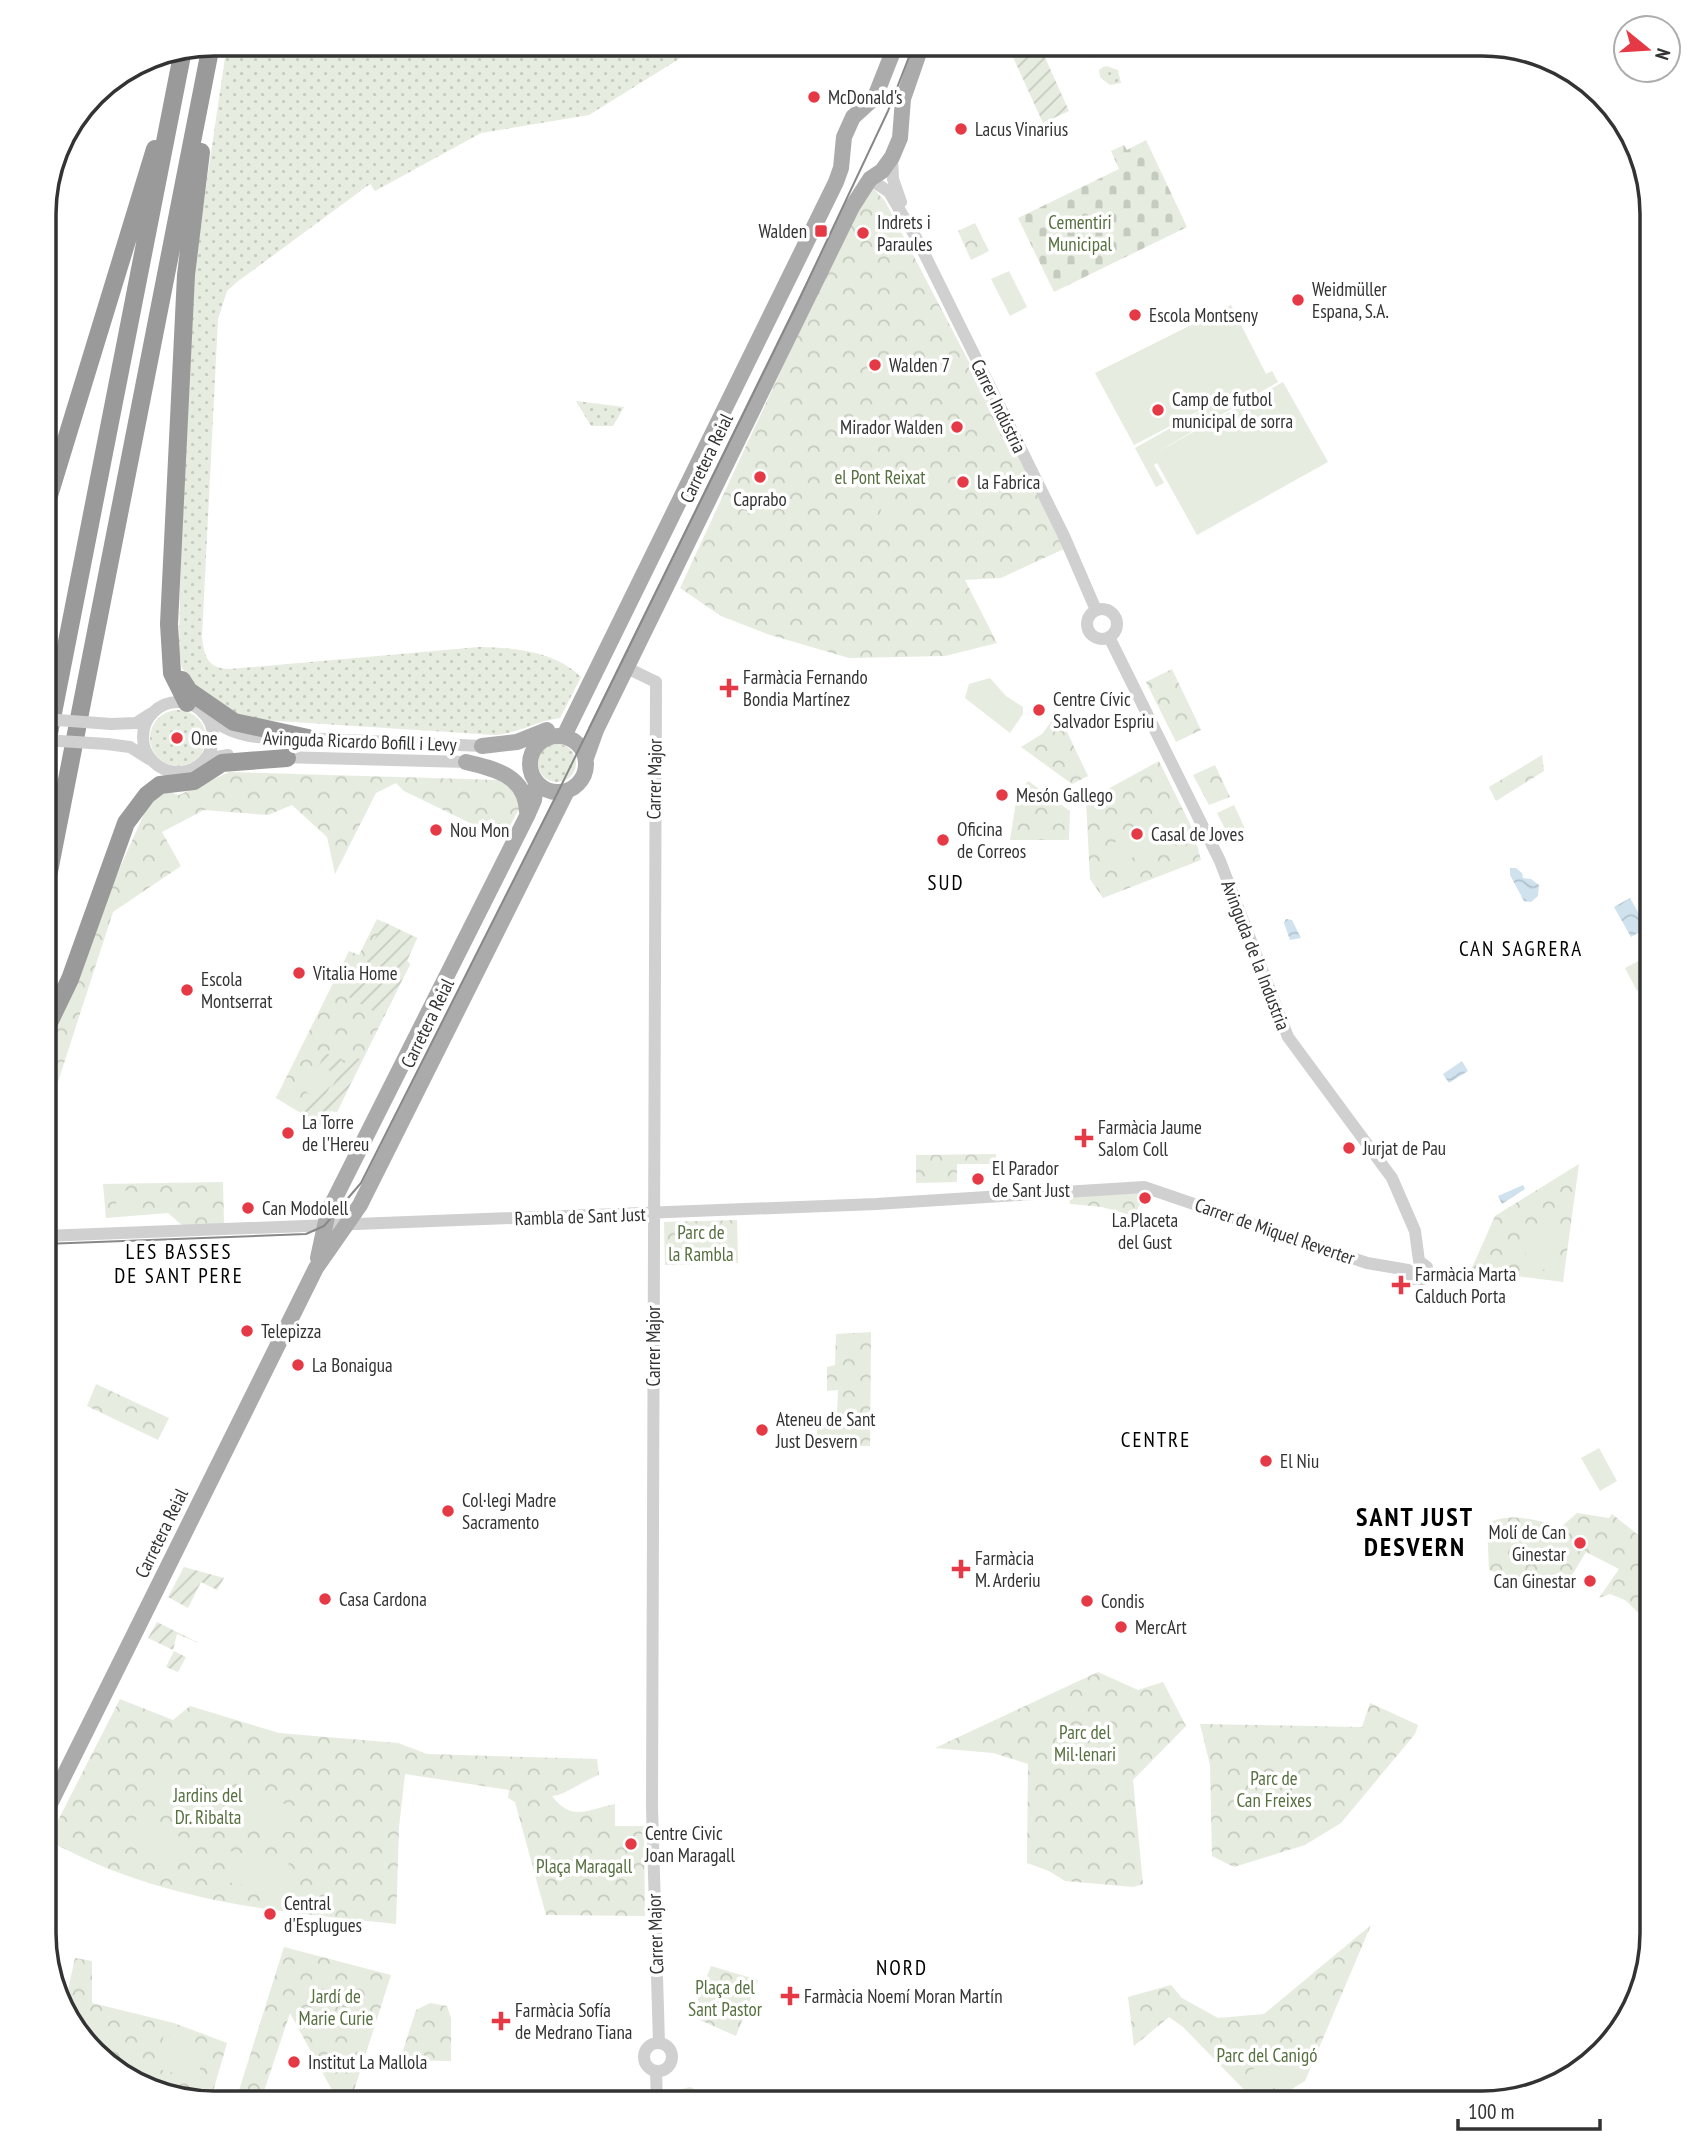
<svg xmlns="http://www.w3.org/2000/svg" width="1696" height="2147" font-family="'PT Sans Narrow',sans-serif">
	<style>
		.grass { fill: url(#grass-dots) }
		.forest { fill: url(#forest-crowns) }
		.cemetery { fill: url(#cemetery-stones) }
		.garden { fill: url(#garden-furrows) }
		.pitch { fill: #e6ecdf }
		.water { fill: url(#water-waves) }
		.lines { fill: none; stroke-linecap: round; stroke-linejoin: round }
		.stream { stroke: #cfe2ee; stroke-width: 2.5 }
		.minor { stroke: #d0d0d0; stroke-width: 12 }
		.major { stroke: #ababab; stroke-width: 16 }
		.highway { stroke: #9a9a9a; stroke-width: 18 }
		.tram { stroke: #888; stroke-width: 2 }
		.minor-bridge { stroke: #d0d0d0; stroke-width: 12 }
		.poi-dot { fill: #e63946; stroke: #fff; stroke-width: 2.5 }
		.labels { text-anchor: middle; stroke-width: 7; stroke-linejoin: round; paint-order: stroke }
		.poi-label { font-size: 19px; fill: #333; stroke: #fff; text-anchor: start }
		.park-label { font-size: 19px; fill: #56703f; stroke: #fff }
		.street-label { font-size: 19px; fill: #333; stroke: #fff }
		.neighbourhood-label { font-size: 21px; letter-spacing: 2px; fill: #000; stroke: #fff }
		.district-label { font-size: 26px; font-weight: bold; letter-spacing: 2px; fill: #000; stroke: #fff }
		.rim { fill: none; stroke: #333; stroke-width: 3.5 }
	</style>
	<defs>
		<pattern id="grass-dots" width="8" height="8" patternUnits="userSpaceOnUse" patternTransform="scale(1.75)"><rect width="8" height="8" fill="#e6ecdf"/><path d="M2 2h.1M6 6h.1" fill="none" stroke="#c6cbc0" stroke-width="1.8" stroke-linecap="round"/></pattern>
		<pattern id="forest-crowns" width="20" height="18" patternUnits="userSpaceOnUse" patternTransform="scale(1.75)"><rect width="20" height="18" fill="#e6ecdf"/><path d="M2 6a3 3 0 1 1 6 0M12 15a3 3 0 1 1 6 0" fill="none" stroke="#c6cbc0"/></pattern>
		<pattern id="cemetery-stones" width="16" height="16" patternUnits="userSpaceOnUse" patternTransform="scale(1.75)"><rect width="16" height="16" fill="#e6ecdf"/><path d="M2 7V4a2 2 0 0 1 4 0v3zM10 15v-3a2 2 0 0 1 4 0v3z" fill="#c6cbc0"/></pattern>
		<pattern id="garden-furrows" width="10" height="10" patternUnits="userSpaceOnUse" patternTransform="scale(1.75)"><rect width="10" height="10" fill="#e6ecdf"/><path d="M-1 1l2-2M0 10L10 0M9 11l2-2" fill="none" stroke="#c6cbc0"/></pattern>
		<pattern id="water-waves" width="16" height="10" patternUnits="userSpaceOnUse" patternTransform="scale(1.75)"><rect width="16" height="10" fill="#cfe2ee"/><path d="M0 5q4-4 8 0t8 0" fill="none" stroke="#b2c2cd"/></pattern>
	</defs>
	<rect width="100%" height="100%" fill="#fff"/>
	<path class="grass" d="M227 44H684L687 54 589 115 481 133 375 191 370 184 237 282 227 291 218 319 202 636C204 657 208 669 230 669L479 647C515 648 554 651 581 677L560 718C537 721 519 733 495 735L248 719 232 712 193 683 182 668 179 653 182 475 195 262Z
		M1106 66 1118 70 1121 83 1110 85 1100 77 1099 70Z
		M576 401 624 407 613 426H591Z
		M150 738a28 28 0 1 1 56 0a28 28 0 1 1-56 0Z
		M538 763a19 19 0 1 1 38 0a19 19 0 1 1-38 0Z"/>
	<path class="forest" d="M1084 44H1109L1111 48 1090 58Z
		M873 188 885 201 1066 548 1001 578 965 580 997 643 945 656 849 658 767 634 721 616 680 588 859 203Z
		M975 223 989 251 971 260 958 231Z
		M1172 669 1201 730 1176 742 1146 682Z
		M1058 713 1088 776 1072 784 1021 747 1042 734Z
		M1542 755 1544 771 1496 801 1489 787Z
		M1159 761 1193 830 1201 860 1103 898 1090 879 1086 801Z
		M1215 765 1230 797 1209 805 1193 775Z
		M229 772 499 780 511 788 521 805 503 839 404 791 396 783 376 793 335 874 327 837 292 805 268 815 204 810 162 832 181 866 113 912 44 1125 46 1052 112 885 149 803 166 791 179 795Z
		M1028 781 1070 811 1069 840H1010L1017 795Z
		M377 919 417 938 407 961 410 964 337 1112 331 1111 324 1127 276 1098 349 951 359 955Z
		M996 1154V1164H957V1182L916 1183V1155Z
		M1579 1164 1563 1282 1471 1270 1495 1216Z
		M223 1182 224 1224 183 1226 168 1213 106 1218 103 1184Z
		M1146 1193 1134 1216 1102 1207 1070 1204 1069 1196Z
		M737 1220 738 1263 665 1265 664 1222Z
		M871 1332 870 1446H817V1415H837L838 1390 827 1391V1367L835 1365 836 1334Z
		M96 1384 169 1418 158 1440 87 1406Z
		M1577 1513 1609 1518 1612 1514 1652 1546 1649 1593 1641 1615 1625 1600 1610 1594 1599 1598 1619 1569 1586 1552 1562 1592 1528 1584 1489 1570 1487 1524C1507 1512 1539 1519 1560 1528Z
		M1098 1672 1138 1690 1163 1682 1186 1726 1133 1780 1143 1884 1133 1887 1065 1881 1049 1871 1027 1863 1028 1764 993 1753 935 1748Z
		M120 1699 173 1720 190 1706 279 1733 398 1743 427 1754 597 1759 599 1775C584 1780 564 1796 552 1796 572 1822 586 1810 615 1804V1826H644L645 1916 546 1915 515 1802 508 1798 509 1790 405 1774 399 1827 396 1924C271 1911 160 1902 48 1840Z
		M1370 1703 1418 1725 1415 1734 1341 1823 1305 1845 1234 1867 1212 1856 1210 1765 1200 1724 1362 1727Z
		M1371 1925 1305 2081 1269 2103H1257L1183 2027 1169 2017 1134 2046 1128 1997 1171 1985 1182 1998 1218 2018 1264 2014Z
		M284 1947 391 1975 350 2103H339L290 2013 260 2103H235Z
		M75 1958 92 1961V2003L174 2023 227 2043 210 2102 129 2081 73 2028 65 2003Z
		M711 1966 758 1980 736 2036 691 2016Z
		M430 2003 447 2006 451 2018V2061L400 2060 416 2010Z
		M690 2087 724 2103H674V2091Z"/>
	<path class="cemetery" d="M1146 140 1187 227 1054 292 1018 218 1119 169 1111 151 1124 145 1127 150Z"/>
	<path class="garden" d="M1007 44H1039L1069 111 1043 123Z
		M384 922 417 938 407 961 410 964 384 1017 345 995Z
		M325 1053 342 1059 341 1065 325 1096 305 1114 297 1109 299 1103 302 1104 308 1093 317 1097 330 1071 319 1065Z
		M349 1054 362 1060 337 1112 331 1111 324 1127 307 1114 327 1097Z
		M184 1567 224 1578 217 1590 201 1582 188 1608 168 1597Z
		M157 1622 201 1644 177 1634 173 1650 148 1638Z
		M174 1651 186 1657 178 1672 166 1667Z"/>
	<path class="pitch" d="M1009 271 1027 307 1010 316 991 279Z
		M1231 305 1266 374 1272 371 1278 382 1152 455 1283 382 1328 462 1197 535 1157 463 1154 465 1164 483 1156 487 1135 448 1220 400 1134 445 1095 373Z
		M900 425 913 427 907 459 894 456Z
		M883 503 898 507 890 540 874 536Z
		M990 678 1006 696 1023 707V714L1010 733 965 698 969 684Z
		M1234 805 1246 831 1230 839 1217 813Z
		M1168 811 1179 834 1120 864 1112 844Z
		M1652 954V983L1637 991 1625 968Z
		M1652 988V1021L1639 995Z
		M319 1065 330 1071 317 1098 306 1092Z
		M129 1190 130 1211H117L115 1192Z
		M1529 1227 1562 1231 1556 1271 1524 1267Z
		M821 1418H832L831 1440 820 1443Z
		M1599 1448 1617 1481 1600 1491 1581 1458Z
		M160 1771 212 1797 199 1823 147 1796Z
		M245 1796 300 1807 295 1833 240 1822Z
		M138 1816 188 1841 175 1868 125 1843Z
		M229 1851 289 1862 283 1893 223 1881Z
		M80 2019 119 2029 114 2051 89 2042 76 2031Z
		M164 2035 206 2048 197 2079 154 2068Z
		M1287 2053 1299 2079 1260 2093 1249 2071Z"/>
	<path class="water" d="M1510 868H1516L1522 873 1523 878 1531 879 1539 885 1538 896 1531 902 1524 901 1510 875Z
		M1630 898 1647 928 1631 937 1614 907Z
		M1286 919 1292 920 1301 938 1290 940 1284 923Z
		M1462 1061 1468 1071 1449 1083 1443 1074Z
		M1523 1185 1525 1189 1502 1204 1498 1196Z"/>
	<g class="lines">
		<path class="stream" d="M1644 189 1649 431 1652 439"/>
		<path class="minor" d="M892 157 893 179 901 202
			M870 179 889 192 918 241 1064 536 1096 610
			M1087 624a15 15 0 1 1 30 0a15 15 0 1 1-30 0Z
			M1109 637 1220 861 1288 1037 1392 1178 1415 1231 1419 1261
			M627 668 656 682 652 1807 659 2043
			M143 737a35 35 0 1 1 70 0a35 35 0 1 1-70 0Z
			M203 713C227 734 251 739 283 738
			M111 724 136 723 150 714
			M301 738 482 746
			M107 744 130 747 149 759
			M281 757 466 762
			M205 759 228 755
			M44 1236 876 1204 1144 1187 1367 1263 1408 1270
			M1408 1270 1413 1279H1423L1427 1267 1419 1261
			M644 2057a14 14 0 1 1 28 0a14 14 0 1 1-28 0Z
			M656 2071 657 2103"/>
		<path class="major" d="M564 736 836 182 841 168 844 137 853 117 875 97 896 44
			M530 764a28 28 0 1 1 56 0a28 28 0 1 1-56 0Z
			M482 746 517 742 547 730
			M586 758 596 730 852 207 870 179 882 171 892 157 900 138 903 99 922 44
			M466 762C496 769 526 776 527 812
			M318 1258 328 1212 527 816 534 800 536 782
			M44 1816 316 1268 360 1205 567 791"/>
		<path class="highway" d="M44 512 155 149
			M182 680 189 691 234 722 308 738
			M187 703 172 673 169 624 186 275 201 152
			M44 759 183 50
			M44 897 211 45
			M45 1031 70 979 126 823 147 795 160 785 194 781 222 763 287 758"/>
		<path class="tram" d="M44 1244 306 1234 324 1226 361 1183 558 792 798 302 888 111 914 44"/>
		<path class="minor-bridge" d="M44 719 111 724
			M44 740 107 744"/>
	</g>
	<g class="poi-dot">
		<circle cx="814" cy="97" r="7"/>
		<circle cx="961" cy="129" r="7"/>
		<rect x="814" y="224" width="14" height="14" rx="3.5"/>
		<circle cx="863" cy="233" r="7"/>
		<circle cx="1298" cy="300" r="7"/>
		<circle cx="1135" cy="315" r="7"/>
		<circle cx="875" cy="365" r="7"/>
		<circle cx="1158" cy="410" r="7"/>
		<circle cx="957" cy="427" r="7"/>
		<circle cx="760" cy="477" r="7"/>
		<circle cx="963" cy="482" r="7"/>
		<path d="M725.5 677.5h7v7h7v7h-7v7h-7v-7h-7v-7h7z"/>
		<circle cx="1039" cy="710" r="7"/>
		<circle cx="177" cy="738" r="7"/>
		<circle cx="1002" cy="795" r="7"/>
		<circle cx="436" cy="830" r="7"/>
		<circle cx="1137" cy="834" r="7"/>
		<circle cx="943" cy="840" r="7"/>
		<circle cx="299" cy="973" r="7"/>
		<circle cx="187" cy="990" r="7"/>
		<circle cx="288" cy="1133" r="7"/>
		<path d="M1080.5 1127.5h7v7h7v7h-7v7h-7v-7h-7v-7h7z"/>
		<circle cx="1349" cy="1148" r="7"/>
		<circle cx="978" cy="1179" r="7"/>
		<circle cx="1145" cy="1198" r="7"/>
		<circle cx="248" cy="1208" r="7"/>
		<path d="M1397.5 1274.5h7v7h7v7h-7v7h-7v-7h-7v-7h7z"/>
		<circle cx="247" cy="1331" r="7"/>
		<circle cx="298" cy="1365" r="7"/>
		<circle cx="762" cy="1430" r="7"/>
		<circle cx="1266" cy="1461" r="7"/>
		<circle cx="448" cy="1511" r="7"/>
		<circle cx="1580" cy="1543" r="7"/>
		<path d="M957.5 1558.5h7v7h7v7h-7v7h-7v-7h-7v-7h7z"/>
		<circle cx="1590" cy="1581" r="7"/>
		<circle cx="325" cy="1599" r="7"/>
		<circle cx="1087" cy="1601" r="7"/>
		<circle cx="1121" cy="1627" r="7"/>
		<circle cx="631" cy="1844" r="7"/>
		<circle cx="270" cy="1914" r="7"/>
		<path d="M786.5 1985.5h7v7h7v7h-7v7h-7v-7h-7v-7h7z"/>
		<path d="M497.5 2010.5h7v7h7v7h-7v7h-7v-7h-7v-7h7z"/>
		<circle cx="294" cy="2062" r="7"/>
	</g>
	<g class="labels">
		<g class="poi-label">
			<text x="828" y="104">McDonald's</text>
			<text x="975" y="136">Lacus Vinarius</text>
			<text x="877" y="229">Indrets i<tspan x="877" dy="22">Paraules</tspan></text>
			<text x="807" y="238" text-anchor="end">Walden</text>
			<text x="1312" y="296">Weidmüller<tspan x="1312" dy="22">Espana, S.A.</tspan></text>
			<text x="1149" y="322">Escola Montseny</text>
			<text x="889" y="372">Walden 7</text>
			<text x="1172" y="406">Camp de futbol<tspan x="1172" dy="22">municipal de sorra</tspan></text>
			<text x="943" y="434" text-anchor="end">Mirador Walden</text>
			<text x="977" y="489">la Fabrica</text>
			<text x="760" y="506" text-anchor="middle">Caprabo</text>
			<text x="743" y="684">Farmàcia Fernando<tspan x="743" dy="22">Bondia Martínez</tspan></text>
			<text x="1053" y="706">Centre Cívic<tspan x="1053" dy="22">Salvador Espriu</tspan></text>
			<text x="191" y="745">One</text>
			<text x="1016" y="802">Mesón Gallego</text>
			<text x="957" y="836">Oficina<tspan x="957" dy="22">de Correos</tspan></text>
			<text x="450" y="837">Nou Mon</text>
			<text x="1151" y="841">Casal de Joves</text>
			<text x="313" y="980">Vitalia Home</text>
			<text x="201" y="986">Escola<tspan x="201" dy="22">Montserrat</tspan></text>
			<text x="302" y="1129">La Torre<tspan x="302" dy="22">de l'Hereu</tspan></text>
			<text x="1098" y="1134">Farmàcia Jaume<tspan x="1098" dy="22">Salom Coll</tspan></text>
			<text x="1363" y="1155">Jurjat de Pau</text>
			<text x="992" y="1175">El Parador<tspan x="992" dy="22">de Sant Just</tspan></text>
			<text x="262" y="1215">Can Modolell</text>
			<text x="1145" y="1227" text-anchor="middle">La.Placeta<tspan x="1145" dy="22">del Gust</tspan></text>
			<text x="1415" y="1281">Farmàcia Marta<tspan x="1415" dy="22">Calduch Porta</tspan></text>
			<text x="261" y="1338">Telepizza</text>
			<text x="312" y="1372">La Bonaigua</text>
			<text x="776" y="1426">Ateneu de Sant<tspan x="776" dy="22">Just Desvern</tspan></text>
			<text x="1280" y="1468">El Niu</text>
			<text x="462" y="1507">Col·legi Madre<tspan x="462" dy="22">Sacramento</tspan></text>
			<text x="1566" y="1539" text-anchor="end">Molí de Can<tspan x="1566" dy="22">Ginestar</tspan></text>
			<text x="975" y="1565">Farmàcia<tspan x="975" dy="22">M. Arderiu</tspan></text>
			<text x="1576" y="1588" text-anchor="end">Can Ginestar</text>
			<text x="339" y="1606">Casa Cardona</text>
			<text x="1101" y="1608">Condis</text>
			<text x="1135" y="1634">MercArt</text>
			<text x="645" y="1840">Centre Civic<tspan x="645" dy="22">Joan Maragall</tspan></text>
			<text x="284" y="1910">Central<tspan x="284" dy="22">d'Esplugues</tspan></text>
			<text x="804" y="2003">Farmàcia Noemí Moran Martín</text>
			<text x="515" y="2017">Farmàcia Sofía<tspan x="515" dy="22">de Medrano Tiana</tspan></text>
			<text x="308" y="2069">Institut La Mallola</text>
		</g>
		<g class="park-label">
			<text x="1080" y="229">Cementiri<tspan x="1080" dy="22">Municipal</tspan></text>
			<text x="880" y="484">el Pont Reixat</text>
			<text x="701" y="1239">Parc de<tspan x="701" dy="22">la Rambla</tspan></text>
			<text x="1085" y="1739">Parc del<tspan x="1085" dy="22">Mil·lenari</tspan></text>
			<text x="1274" y="1785">Parc de<tspan x="1274" dy="22">Can Freixes</tspan></text>
			<text x="208" y="1802">Jardins del<tspan x="208" dy="22">Dr. Ribalta</tspan></text>
			<text x="584" y="1873">Plaça Maragall</text>
			<text x="725" y="1994">Plaça del<tspan x="725" dy="22">Sant Pastor</tspan></text>
			<text x="336" y="2003">Jardí de<tspan x="336" dy="22">Marie Curie</tspan></text>
			<text x="1267" y="2062">Parc del Canigó</text>
		</g>
		<g class="street-label">
			<text transform="translate(999 406) rotate(64)" y="7">Carrer Indústria</text>
			<text transform="translate(706 458) rotate(-64)" y="7">Carretera Reial</text>
			<text transform="translate(360 741) rotate(2)" y="7">Avinguda Ricardo Bofill i Levy</text>
			<text transform="translate(654 779) rotate(-89)" y="7">Carrer Major</text>
			<text transform="translate(1256 955) rotate(69)" y="7">Avinguda de la Industria</text>
			<text transform="translate(427 1023) rotate(-64)" y="7">Carretera Reial</text>
			<text transform="translate(580 1216) rotate(-2)" y="7">Rambla de Sant Just</text>
			<text transform="translate(1275 1231) rotate(19)" y="7">Carrer de Miquel Reverter</text>
			<text transform="translate(653 1346) rotate(-90)" y="7">Carrer Major</text>
			<text transform="translate(161 1533) rotate(-64)" y="7">Carretera Reial</text>
			<text transform="translate(655 1934) rotate(-92)" y="7">Carrer Major</text>
		</g>
		<g class="neighbourhood-label">
			<text x="946" y="890">SUD</text>
			<text x="1521" y="956">CAN SAGRERA</text>
			<text x="179" y="1259">LES BASSES<tspan x="179" dy="24">DE SANT PERE</tspan></text>
			<text x="1156" y="1447">CENTRE</text>
			<text x="902" y="1975">NORD</text>
		</g>
		<g class="district-label">
			<text x="1415" y="1526">SANT JUST<tspan x="1415" dy="30">DESVERN</tspan></text>
		</g>
	</g>
	<path d="M0 0H1696V2147H0ZM214 56H1482A158 158 0 0 1 1640 214V1933A158 158 0 0 1 1482 2091H214A158 158 0 0 1 56 1933V214A158 158 0 0 1 214 56Z" fill="#fff" fill-rule="evenodd"/>
	<path class="rim" d="M214 56H1482A158 158 0 0 1 1640 214V1933A158 158 0 0 1 1482 2091H214A158 158 0 0 1 56 1933V214A158 158 0 0 1 214 56Z"/>
	<g transform="translate(1647 49) rotate(108)"><circle r="33" fill="#ffffff" stroke="#adadad" stroke-width="2"/>
	<path d="M0-5L12 26L0 18L-12 26Z" fill="#e63946"/>
	<text y="-10" font-size="19" font-weight="bold" text-anchor="middle" fill="#333333">N</text>
	</g>
	<path d="M1458 2119v10h142v-10" fill="none" stroke="#333333" stroke-width="3.5"/>
	<text x="1468" y="2119" font-size="21" fill="#333333" stroke="#ffffff" stroke-width="5" paint-order="stroke">100 m</text>
</svg>
